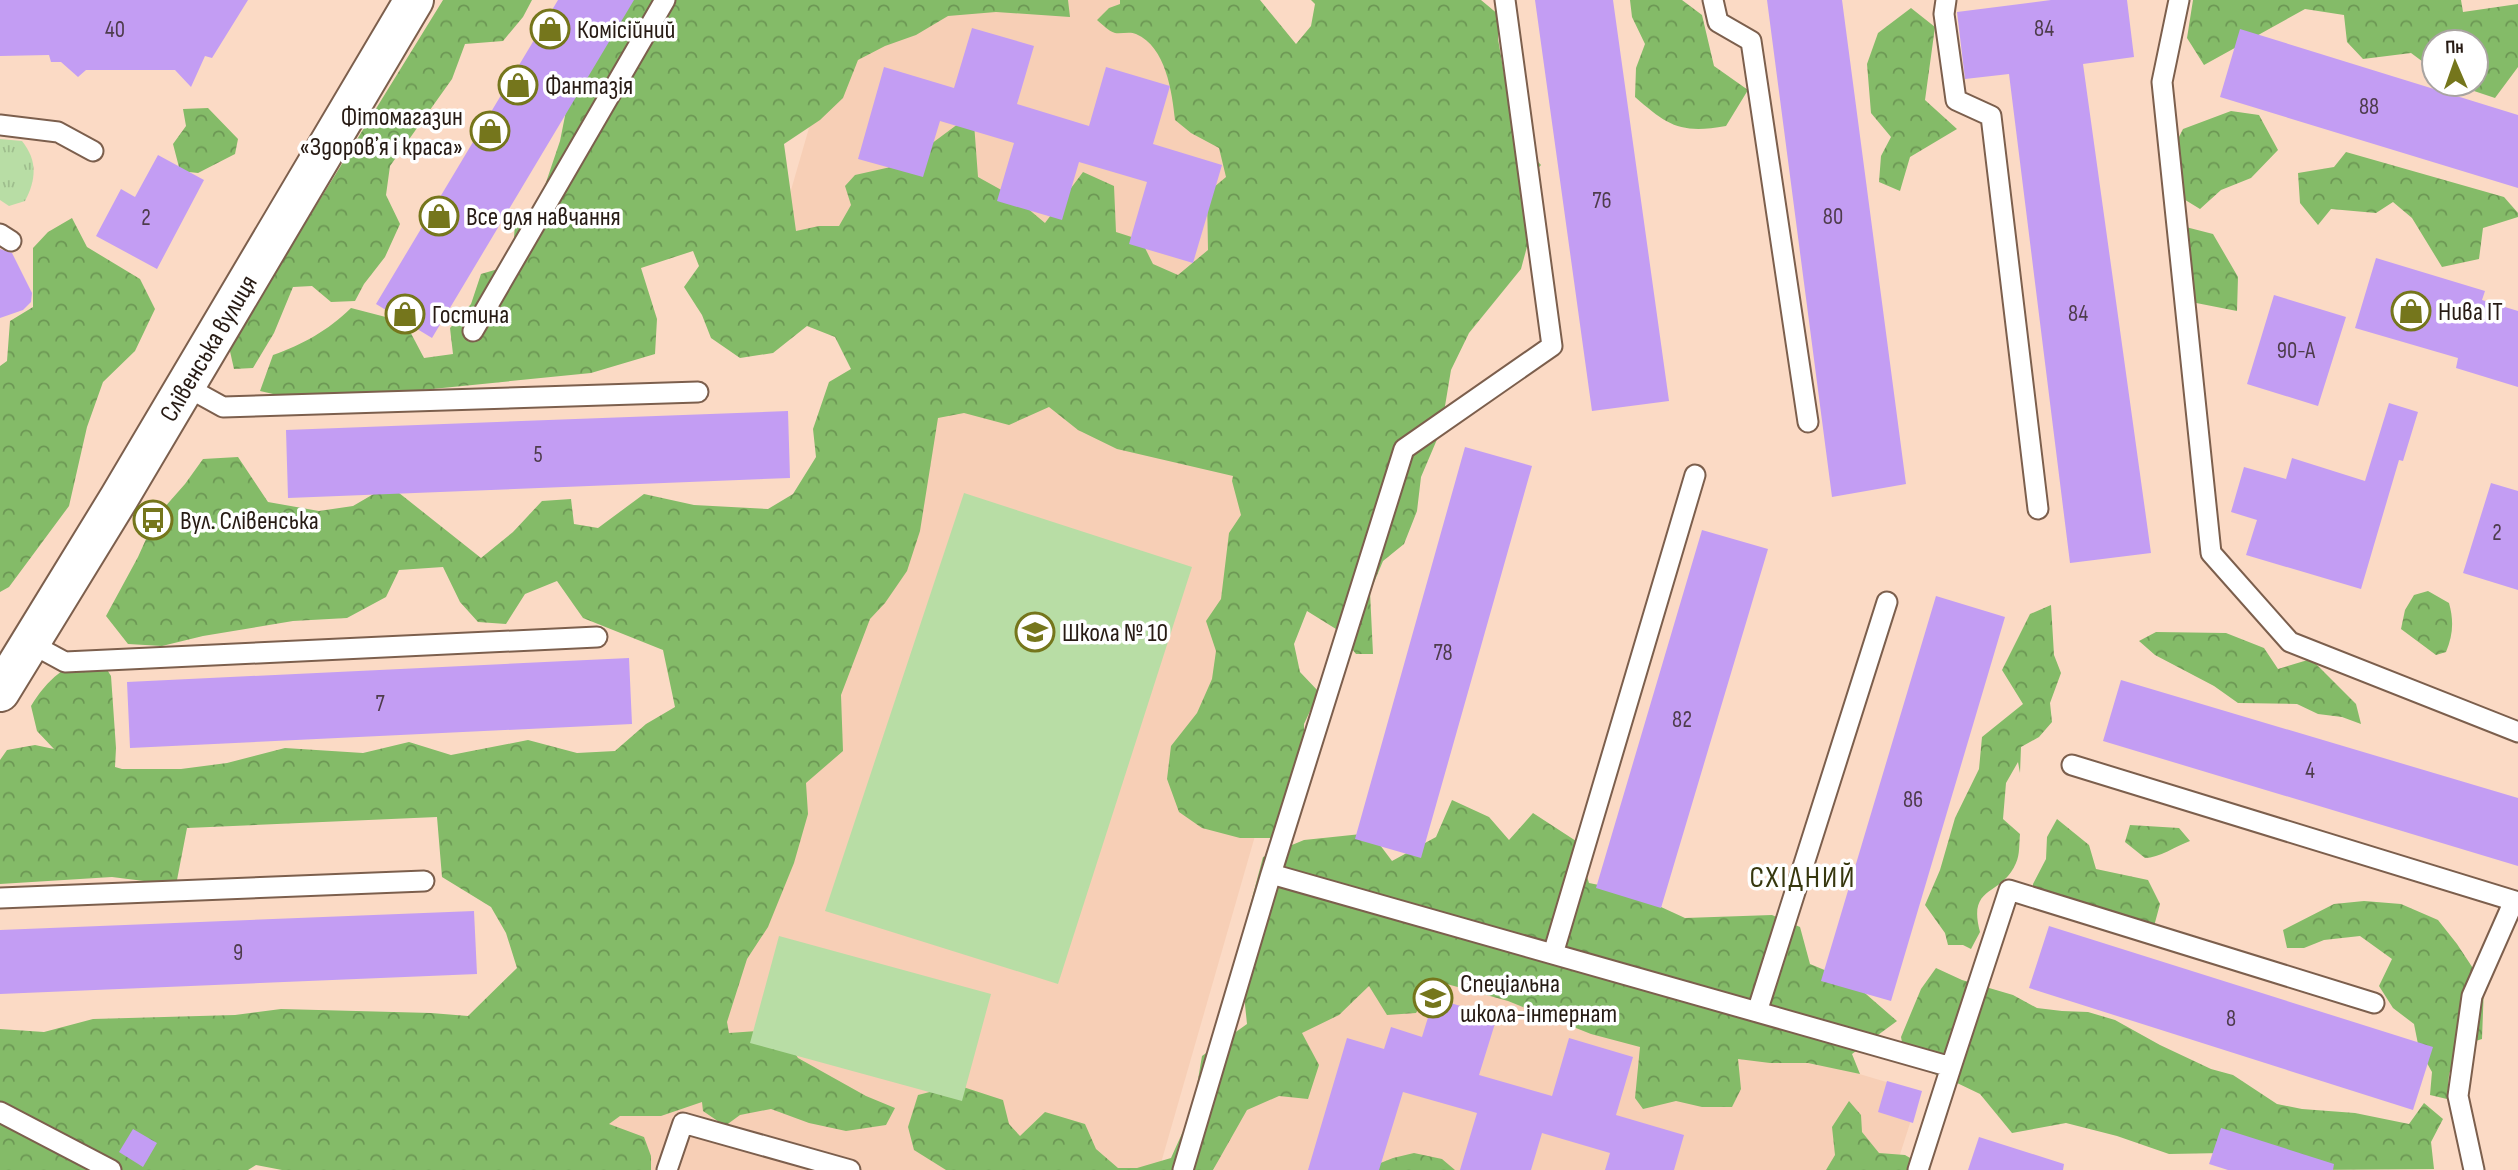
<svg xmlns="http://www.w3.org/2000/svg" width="2518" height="1170" font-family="'Sofia Sans Condensed',sans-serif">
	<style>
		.built { fill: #f7cfb6 }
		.grass { fill: url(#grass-tufts) }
		.forest { fill: url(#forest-crowns) }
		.garden { fill: #b8dda5 }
		.building { fill: #c39df3 }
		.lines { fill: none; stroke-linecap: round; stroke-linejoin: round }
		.lane-casing { stroke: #7c5f4d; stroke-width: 23 }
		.secondary-casing { stroke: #7c5f4d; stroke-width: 42 }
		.lane { stroke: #fff; stroke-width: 19 }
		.secondary { stroke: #fff; stroke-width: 38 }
		.labels { text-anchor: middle; stroke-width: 7; stroke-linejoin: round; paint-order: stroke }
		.number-label { font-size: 23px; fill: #4e3c4c }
		.poi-label { font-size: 26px; fill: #271b14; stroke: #fff; text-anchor: start }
		.street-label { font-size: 26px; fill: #271b14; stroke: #fff }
		.quarter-label { font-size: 30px; letter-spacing: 2px; fill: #36370e; stroke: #fff }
	</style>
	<defs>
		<pattern id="grass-tufts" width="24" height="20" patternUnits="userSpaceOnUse" patternTransform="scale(1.75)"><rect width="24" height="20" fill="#b8dda5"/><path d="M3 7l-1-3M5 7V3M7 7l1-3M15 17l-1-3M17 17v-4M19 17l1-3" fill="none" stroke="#9ebd8d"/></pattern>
		<pattern id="forest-crowns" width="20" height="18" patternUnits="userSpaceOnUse" patternTransform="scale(1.75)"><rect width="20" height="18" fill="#84bb68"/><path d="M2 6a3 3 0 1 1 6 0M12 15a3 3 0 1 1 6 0" fill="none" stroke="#6c9754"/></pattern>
	</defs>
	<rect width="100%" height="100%" fill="#fbdac5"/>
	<path class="built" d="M846 0H1125L1343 63 1251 379 776 242Z
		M915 355 1306 468 1261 815 1159 1170H458Z
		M1289 904 1920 1092 1895 1170H1214Z"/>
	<path class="grass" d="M0 139 22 141C38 161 36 180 25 201L9 206 0 200Z"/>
	<path class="forest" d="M443 0H532L523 17 503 41 465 44 452 79 390 166 386 195 400 224 385 257 364 284 355 301 331 302 312 286 293 287 274 333 253 368 234 369 229 347Z
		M626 0H1068L1070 17 996 12 948 16 916 35 885 46 858 60 843 98 820 120 784 144 796 231 819 226H839L851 205 845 186 855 175 904 164 962 121 974 123 978 177 1014 197 1045 223 1083 172 1114 186 1116 232 1141 240 1153 264 1178 275 1208 250 1207 193 1226 177 1219 148 1191 133 1175 120C1172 92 1166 47 1136 34 1130 31 1122 34 1115 33 1108 31 1102 24 1097 20L1109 8 1120 4V0H1260L1296 44 1311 26 1315 4 1311 0H1481L1499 15 1498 39 1515 137 1541 165 1525 183 1528 243 1521 269 1469 333 1451 370 1441 430 1421 477 1417 511 1404 544 1383 561 1370 592 1373 654H1356L1336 629 1307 611 1294 644 1300 672 1319 692 1304 724V798L1278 838H1240L1202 828 1179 812 1167 779 1171 746 1197 713 1212 679 1216 651 1206 621 1221 599 1229 533 1241 515 1232 481 1233 476 1117 449 1078 430 1049 407 1009 425 964 413 938 418 920 531 907 571 885 603 870 619 841 695 843 751 806 783 808 814 794 863 768 927 747 959 727 1022 729 1033 757 1031 789 1044 798 1058 866 1096 895 1108 886 1125 846 1131 809 1123 771 1109 740 1115 725 1126 703 1111 702 1102 661 1116H620L609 1124 644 1137 651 1156V1170H282L256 1165 248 1170H0V1029L44 1032 93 1019 235 1015 281 1009 431 1013 468 1016 517 968 506 933 491 907 442 877 437 817 187 828 177 880 160 883 112 877 0 884V760L7 750 35 745 54 749 37 731 31 706C48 678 66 666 95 651L111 676 116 748 115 767 122 769H181L227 763 285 748 363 753 409 742 451 755 528 740 577 753 615 751 646 724 675 707 663 650 583 618 557 581 525 594 506 624 478 622 460 602 443 567 399 570 386 597 347 618 293 621 203 636 162 646 128 644 106 616 138 557 156 517 185 484 203 459 238 457 268 502 319 511 353 506 389 485 481 558 513 532 542 501 571 499 574 524 598 528 644 494 694 505 768 509 793 494 816 457 813 429 829 382 851 369 835 337 807 326 773 353 740 358 711 338 702 315 684 287 699 266 693 251 641 268 657 319 655 354 591 373 352 397 295 399 260 391 273 355C304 344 327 331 351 308L405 322 424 358 453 354 450 328 471 304 481 274 512 265 515 224 539 203 560 141 572 81Z
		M1630 0H1682L1702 15 1714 66 1748 90 1726 126C1681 134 1668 126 1635 97L1636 68 1645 44 1632 17Z
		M2193 0H2461L2463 12 2518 4V67L2495 98 2453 84H2476V42H2434V70L2411 53 2363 59 2347 42 2344 15 2305 9 2204 65 2187 38Z
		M1911 8 1935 27 1925 100 1957 129 1910 157 1900 191 1879 182 1881 156 1891 137 1871 113 1867 64 1878 33Z
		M208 108 238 139 235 154 198 173 180 171 173 144 186 126 183 109Z
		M2231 111 2259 115 2278 150 2251 178 2221 190 2200 209 2169 190 2166 163 2183 129Z
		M2346 152 2504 197 2518 213V217L2483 228 2479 259 2442 267 2412 218 2393 202 2376 213 2331 209 2318 225 2300 203 2298 173 2334 167Z
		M72 218 87 247 140 279 155 309 135 351 103 382 87 427 69 506 9 587 0 592V366L7 361 10 321 33 307V248L48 232Z
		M2178 225 2213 234 2238 277 2237 311 2181 300 2168 239Z
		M2428 591 2449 603C2454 621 2453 635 2446 652L2436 655 2401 629 2405 610 2414 595Z
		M2051 605 2054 655 2061 673 2050 703 2052 722 2039 737 2021 747 2020 773 2018 762 2006 783 2003 819 2020 834C2019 843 2020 855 2016 863 2002 897 1967 884 1980 932L1971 949 1963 945H1948L1945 933 1925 905 1940 870 1955 818 1979 769 1982 737 2023 704 2002 670 2030 614Z
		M2156 632 2226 633 2264 648 2278 669 2311 659 2356 704 2361 724 2342 717 2318 714 2297 704 2238 703 2214 686 2155 655 2139 641Z
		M1452 800 1489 817 1509 840 1533 813 1576 841 1589 883 1624 890 1685 918 1772 915 1800 927 1810 964 1851 981 1897 1021 1852 1054 1860 1074 1808 1063H1770L1738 1059 1741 1089 1732 1107H1702L1676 1101 1643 1109 1635 1098 1640 1047 1591 1034 1508 1001 1436 981 1416 1013 1387 1015 1369 986 1339 1015 1302 1033 1319 1065 1308 1099 1279 1096 1247 1110 1213 1170H946L914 1150 908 1127 918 1095 957 1085 1003 1100 1009 1124 1020 1136 1045 1112 1085 1124 1096 1149 1118 1168H1137L1171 1158 1193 1109 1202 1056 1247 1024 1239 947 1263 857 1304 840 1371 833 1392 861 1436 837Z
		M2057 819 2089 845 2096 869 2148 880 2160 904 2153 930 2032 901 2033 884 2046 859 2047 837Z
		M2130 825 2179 828 2190 841C2176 846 2159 858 2145 858L2125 842Z
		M2364 901 2401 904 2438 920 2457 944 2484 985 2482 1039 2457 1047 2449 1075 2447 1099 2430 1095 2432 1072 2419 1049 2414 1024 2393 1008 2379 986 2392 959 2360 936 2324 940 2304 948H2287L2283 930 2334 904Z
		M1936 968 1962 980 2013 995 2037 1008 2062 1011 2088 1012 2115 1020 2160 1045 2211 1069 2233 1075 2277 1104 2302 1109 2355 1113 2409 1124 2424 1103 2443 1119 2431 1142 2434 1169 2307 1170 2223 1153 2169 1154 2117 1136 2066 1123 2012 1133 1980 1094 1955 1082 1906 1063 1901 1037 1921 989Z
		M1849 1101 1861 1115 1862 1132 1879 1153 1905 1155 1931 1170H1826L1835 1155 1832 1127Z
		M1414 1153 1442 1159 1455 1170H1363L1393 1158Z"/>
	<path class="garden" d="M964 493 1192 567 1058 984 825 911Z
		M779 936 991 994 962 1101 750 1043Z"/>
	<path class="building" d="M0 0H248L212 58 205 56 191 87 175 70H86L78 77 61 62H51L49 55 0 56Z
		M558 0H634L432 338 376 304Z
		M1535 0H1613L1669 401 1592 411Z
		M1767 0H1842L1906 484 1832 497Z
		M2051 0H2127L2134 57 2083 64 2151 553 2070 563 2009 74 1965 79 1957 12Z
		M972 28 1034 46 1017 104 1089 126 1106 67 1170 86 1153 144 1222 165 1193 263 1129 244 1147 182 1079 162 1062 220 997 201 1014 143 940 121 923 177 858 159 884 67 954 88Z
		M2240 29 2518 115V188L2220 97Z
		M158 155 204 180 157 269 96 236 121 189 135 197Z
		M0 249 12 253 32 293 31 302 23 310 0 318Z
		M2376 258 2485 291 2482 300 2518 311V387L2456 368 2458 358 2355 328Z
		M2274 295 2346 317 2318 406 2247 384Z
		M2389 403 2418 412 2403 461 2399 460 2361 589 2246 555 2257 520 2231 512 2244 467 2286 479 2292 458 2365 481Z
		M788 411 790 478 288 498 286 430Z
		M1465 447 1532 466 1421 858 1355 839Z
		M2491 483 2518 491V590L2463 573Z
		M1702 530 1768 549 1661 908 1596 888Z
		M1936 596 2005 617 1891 1001 1821 981Z
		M629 658 632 724 130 748 127 682Z
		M2121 680 2518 798V866L2103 741Z
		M474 911 477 974 0 994V930Z
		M2049 926 2433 1047 2413 1110 2029 988Z
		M1434 998 1497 1017 1479 1075 1552 1096 1569 1038 1633 1057 1616 1115 1684 1135 1674 1170H1605L1610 1153 1542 1133 1531 1170H1460L1477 1113 1403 1092 1379 1170H1308L1347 1038 1384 1049 1391 1027 1422 1037Z
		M1887 1081 1922 1091 1913 1123 1878 1112Z
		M2221 1128 2334 1164 2333 1170H2228L2209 1164Z
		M133 1129 157 1143 143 1167 119 1152Z
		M1979 1137 2064 1164 2063 1170H1968Z"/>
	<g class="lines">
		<defs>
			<path id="lane" d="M1713 0 1718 22 1751 41 1808 422
				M1946 0 1944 14 1956 100 1991 116 2038 509
				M2179 0 2162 82 2211 553 2290 642 2518 732
				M0 125 58 132 93 151
				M0 234 11 241
				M473 331 665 0
				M185 386 223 407 698 392
				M30 643 65 662 597 637
				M2072 765 2518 902
				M1271 874 1404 449 1552 346 1505 0
				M0 898 424 881
				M1553 954 1695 475
				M1757 1012 1887 602
				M1951 1067 2009 890 2374 1003
				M0 1112 111 1170
				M667 1170 683 1123 850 1170
				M1183 1170 1271 874 1951 1067 1918 1170
				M2474 1170 2458 1096 2472 996 2514 901"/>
			<g id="secondary">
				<path id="s1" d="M0 692 119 498 414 0"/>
			</g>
		</defs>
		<use href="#lane" class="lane-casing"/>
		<use href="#secondary" class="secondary-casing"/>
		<use href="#lane" class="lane"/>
		<use href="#secondary" class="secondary"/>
	</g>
	<defs>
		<symbol id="shop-ring" viewBox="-11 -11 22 22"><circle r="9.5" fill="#fff" stroke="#75761c" stroke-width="1.5"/><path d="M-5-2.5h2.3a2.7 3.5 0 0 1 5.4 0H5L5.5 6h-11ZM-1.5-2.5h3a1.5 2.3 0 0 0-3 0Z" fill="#75761c"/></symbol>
		<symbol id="bus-ring" viewBox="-11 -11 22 22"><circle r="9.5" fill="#fff" stroke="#75761c" stroke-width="1.5"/><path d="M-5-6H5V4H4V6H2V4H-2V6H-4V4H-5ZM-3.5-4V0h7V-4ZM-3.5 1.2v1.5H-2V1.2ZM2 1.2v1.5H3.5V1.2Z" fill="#75761c"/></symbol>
		<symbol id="school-ring" viewBox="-11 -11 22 22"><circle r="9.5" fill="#fff" stroke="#75761c" stroke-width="1.5"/><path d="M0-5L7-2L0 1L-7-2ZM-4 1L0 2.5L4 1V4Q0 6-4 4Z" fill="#75761c"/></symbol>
	</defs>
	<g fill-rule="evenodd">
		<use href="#shop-ring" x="528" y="7" width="44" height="44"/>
		<use href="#shop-ring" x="496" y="63" width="44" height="44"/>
		<use href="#shop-ring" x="468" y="109" width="44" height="44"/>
		<use href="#shop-ring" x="417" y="194" width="44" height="44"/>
		<use href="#shop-ring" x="2389" y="289" width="44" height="44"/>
		<use href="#shop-ring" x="383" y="292" width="44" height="44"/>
		<use href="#bus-ring" x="131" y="498" width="44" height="44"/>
		<use href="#school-ring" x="1013" y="610" width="44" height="44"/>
		<use href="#school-ring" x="1411" y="976" width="44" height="44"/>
	</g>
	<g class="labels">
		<g class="number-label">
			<text x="2044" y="36">84</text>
			<text x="115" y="37">40</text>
			<text x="2369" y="114">88</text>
			<text x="1602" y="208">76</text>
			<text x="1833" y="224">80</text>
			<text x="146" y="225">2</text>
			<text x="2078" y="321">84</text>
			<text x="2296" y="358">90-А</text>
			<text x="538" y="462">5</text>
			<text x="2497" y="540">2</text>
			<text x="1443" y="660">78</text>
			<text x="380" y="711">7</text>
			<text x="1682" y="727">82</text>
			<text x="2310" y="778">4</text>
			<text x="1913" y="807">86</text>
			<text x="238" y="960">9</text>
			<text x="2231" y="1026">8</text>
		</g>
		<g class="poi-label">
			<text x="577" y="38">Комісійний</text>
			<text x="545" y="94">Фантазія</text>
			<text x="463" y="125" text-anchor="end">Фітомагазин<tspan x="463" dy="30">«Здоровʼя і краса»</tspan></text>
			<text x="466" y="225">Все для навчання</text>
			<text x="2438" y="320">Нива IT</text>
			<text x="432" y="323">Гостина</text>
			<text x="180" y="529">Вул. Слівенська</text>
			<text x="1062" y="641">Школа № 10</text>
			<text x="1460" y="992">Спеціальна<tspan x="1460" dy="30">школа-інтернат</tspan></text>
		</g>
		<g class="street-label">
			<text dy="9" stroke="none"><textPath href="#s1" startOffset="402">Слівенська вулиця</textPath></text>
		</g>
		<g class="quarter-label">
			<text x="1803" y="887">СХІДНИЙ</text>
		</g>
	</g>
	<g transform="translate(2455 63) rotate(358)"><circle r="33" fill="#ffffff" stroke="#a9a4a1" stroke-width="2"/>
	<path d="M0-5L12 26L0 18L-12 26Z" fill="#75761c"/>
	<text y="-10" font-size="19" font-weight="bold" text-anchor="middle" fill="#271b14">Пн</text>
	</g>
</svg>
